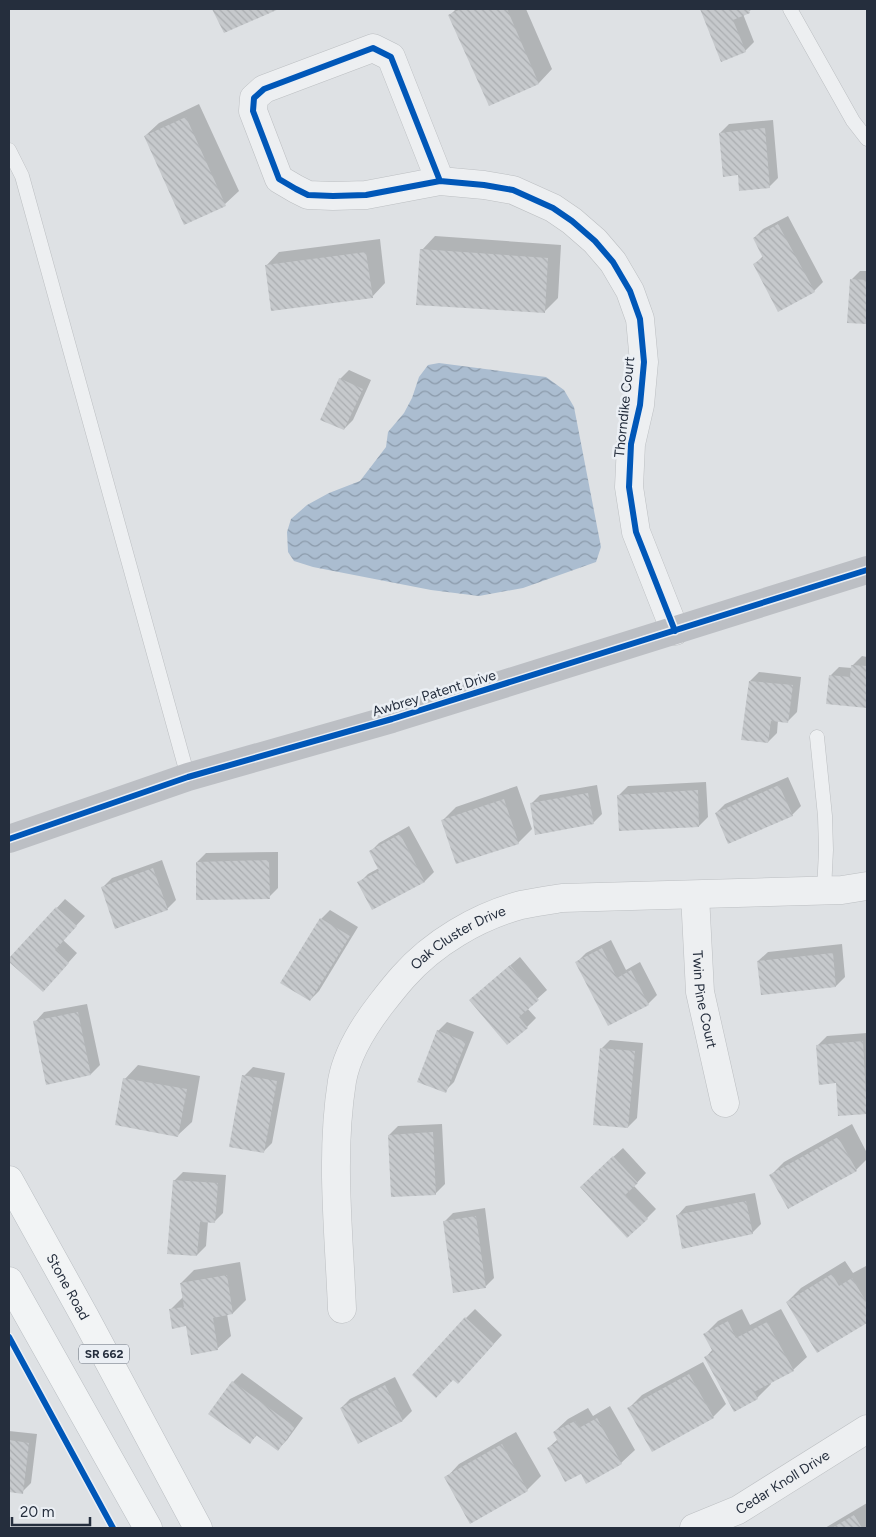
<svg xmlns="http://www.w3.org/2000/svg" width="876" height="1537" font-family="Figtree,sans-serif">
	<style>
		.water { fill: url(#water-waves) }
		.shadow { fill: #0003 }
		.building { fill: url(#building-back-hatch) }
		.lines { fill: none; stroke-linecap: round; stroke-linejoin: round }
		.lane-casing { stroke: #bcbfc2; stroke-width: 15 }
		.street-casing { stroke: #bcbfc2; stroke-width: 29 }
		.primary-casing { stroke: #babec2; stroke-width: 29 }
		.lane { stroke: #edeff1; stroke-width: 14 }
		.street { stroke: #edeff1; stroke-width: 28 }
		.secondary { stroke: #bcbfc4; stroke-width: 28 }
		.primary { stroke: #f2f4f5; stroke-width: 28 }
		.cycleway-casing { stroke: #ebeff4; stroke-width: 9 }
		.cycleway { stroke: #0057b8; stroke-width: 6 }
		.labels { text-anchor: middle; stroke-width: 5; stroke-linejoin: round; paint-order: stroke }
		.shield { fill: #ebeff4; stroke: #606874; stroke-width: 1 }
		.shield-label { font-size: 12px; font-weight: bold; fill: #252e3d }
		.street-label { font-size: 14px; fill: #252e3d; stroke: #ebeff4 }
	</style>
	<defs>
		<pattern id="water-waves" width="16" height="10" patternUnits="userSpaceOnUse" patternTransform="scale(1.25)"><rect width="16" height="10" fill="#abbdd0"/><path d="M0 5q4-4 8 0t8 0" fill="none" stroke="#8b9aaa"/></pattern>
		<pattern id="building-back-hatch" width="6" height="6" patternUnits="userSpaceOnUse" patternTransform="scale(1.25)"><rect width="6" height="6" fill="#c6c9cc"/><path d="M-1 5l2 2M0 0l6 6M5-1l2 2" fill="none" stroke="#aaadb0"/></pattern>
	</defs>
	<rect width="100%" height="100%" fill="#dee1e4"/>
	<path class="water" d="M439 363 546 377 564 390 574 407 601 547 596 562 523 588 479 596 431 590 313 567 294 561 288 552 287 532 291 519 307 505 329 493 360 481 386 447 388 432 404 413 412 398 419 377 428 365Z"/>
	<path class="shadow" d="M214 9H276L224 32Z
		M456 9H526L552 69 539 83 489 104 450 15Z
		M701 9H753L743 14 754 42 745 51 722 60Z
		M199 104 239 191 225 204 145 136 159 123Z
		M773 120 778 178 769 187 739 174 720 133 729 124Z
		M788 216 823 282 814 291 754 265 763 256 754 238 763 229Z
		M435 236 561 245 558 298 544 312 422 250Z
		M380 239 385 283 372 297 266 266 279 252Z
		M860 271H867V323L848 321 851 280Z
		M349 370 371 380 353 420 344 429 340 379Z
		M862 656 867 657V706L828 703 830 676 839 667 852 668 853 665Z
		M759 672 801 677 797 712 788 721 778 720 777 733 768 742 750 681Z
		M788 777 801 806 792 815 716 813 725 804Z
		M706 782 708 817 699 826 619 795 628 786Z
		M597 785 602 814 593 823 531 804 540 795Z
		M517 786 532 829 518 843 443 820 456 807Z
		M409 826 434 872 425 881 373 909 359 883 368 874 379 868 370 852 379 843Z
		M278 852V888L269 897 197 862 206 853Z
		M162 860 176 900 167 909 103 887 112 878Z
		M65 899 85 916 63 940 77 953 43 991 9 960Z
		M330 910 358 927 319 991 310 1000 321 919Z
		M611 940 626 970 640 962 657 995 648 1004 577 962 586 953Z
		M842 944 845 977 836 986 758 961 768 952Z
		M520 957 547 990 527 1008 536 1018 527 1027 470 1000Z
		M87 1004 100 1065 91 1074 35 1022 44 1012Z
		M447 1022 474 1032 454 1082 445 1091 438 1031Z
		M867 1033V1113L839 1115 837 1082 818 1045 827 1036Z
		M610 1040 643 1043 637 1118 628 1127 601 1049Z
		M138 1065 200 1076 192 1122 178 1135 125 1079Z
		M253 1067 285 1073 272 1143 263 1152 244 1076Z
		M442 1124 445 1184 436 1193 389 1135 398 1126Z
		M852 1124 867 1153V1159L856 1170 771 1175 784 1162Z
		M623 1148 646 1173 634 1186 656 1209 647 1218 590 1178Z
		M183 1172 226 1175 223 1213 214 1222 208 1221 206 1246 197 1255 174 1181Z
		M755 1193 761 1224 752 1233 677 1216 686 1206Z
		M485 1208 494 1278 485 1287 444 1222 453 1213Z
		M845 1261 853 1273 866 1266 867 1268V1321L818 1351 787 1302 801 1288Z
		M240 1262 246 1300 233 1313 227 1314 231 1336 217 1349 170 1310 183 1297 181 1283 194 1270Z
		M475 1309 502 1335 466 1374 453 1378 466 1318Z
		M742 1309 750 1325 781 1309 807 1357 793 1370 770 1382 771 1384 757 1398 735 1410 706 1357 713 1349 705 1334 718 1321Z
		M703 1362 726 1404 713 1417 629 1408 642 1395Z
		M242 1373 303 1418 287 1440 278 1449 257 1435 249 1443 233 1382Z
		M395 1377 412 1411 403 1420 358 1442 341 1408 350 1399Z
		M610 1406 635 1450 621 1463 581 1472 548 1448 558 1439 554 1432 568 1419 588 1408 593 1416Z
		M9 1431 37 1434 31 1483 22 1492 9 1491Z
		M516 1432 541 1476 527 1490 446 1478 459 1464Z
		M867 1503V1528H825Z"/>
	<path class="building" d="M212 9H279L224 33Z
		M461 9H507L539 84 489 106 448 15Z
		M700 9H749L750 13 733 20 746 52 721 62Z
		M186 117 226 206 184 225 144 136Z
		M765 128 770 188 739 191 738 175 723 177 719 133Z
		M778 224 815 292 778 312 753 264 763 258 753 238Z
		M420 249 548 258 545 313 416 305Z
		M366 252 373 298 271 311 265 265Z
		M850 279 867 280V324L847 323Z
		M339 378 363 389 344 430 320 420Z
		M851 665 867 666V708L826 704 829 675 850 677Z
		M749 681 793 685 788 723 771 721 768 743 741 740Z
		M779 785 793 816 728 844 715 813Z
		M698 790 699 827 619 831 617 795Z
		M588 793 594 824 535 835 530 803Z
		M504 799 519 844 456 864 441 820Z
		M400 834 425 882 372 910 357 882 379 871 369 851Z
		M269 860 270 899 196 900V862Z
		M153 868 168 910 115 929 101 887Z
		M56 907 77 926 55 950 69 963 43 992 9 962V958Z
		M320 918 350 936 310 1001 280 983Z
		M602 948 617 978 631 970 649 1005 608 1026 575 962Z
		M833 953 836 987 761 995 757 961Z
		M510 965 539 1000 519 1017 528 1028 507 1045 469 1000Z
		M78 1012 91 1075 46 1085 33 1021Z
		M437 1030 466 1042 446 1093 417 1082Z
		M863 1041 867 1114 838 1116 836 1083 819 1085 816 1045Z
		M600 1048 635 1051 628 1128 593 1125Z
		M242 1075 277 1081 264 1153 229 1147Z
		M123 1078 187 1089 178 1137 115 1125Z
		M433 1132 436 1195 391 1197 388 1135Z
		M838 1137 857 1171 788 1209 769 1175Z
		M613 1156 638 1183 625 1195 648 1219 627 1238 580 1187Z
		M173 1180 218 1183 215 1223 200 1222 197 1256 167 1254Z
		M746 1201 753 1234 682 1249 676 1215Z
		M476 1216 486 1288 453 1293 443 1221Z
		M832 1274 839 1286 852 1278 867 1303V1323L817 1353 786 1302Z
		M227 1275 233 1314 213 1318 218 1350 191 1355 186 1326 172 1329 169 1309 184 1307 180 1283Z
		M465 1317 494 1344 458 1384 453 1380 436 1398 412 1375Z
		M728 1321 736 1338 767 1322 794 1371 754 1392 758 1399 734 1412 704 1357 713 1352 703 1334Z
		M689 1374 714 1418 652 1452 627 1408Z
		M232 1381 295 1427 278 1451 256 1435 250 1444 208 1414Z
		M385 1385 403 1421 358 1444 340 1408Z
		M597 1418 622 1464 586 1484 581 1474 565 1482 547 1448 558 1442 553 1432 575 1421 579 1428Z
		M9 1440 29 1443 23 1494 9 1492Z
		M502 1444 528 1491 470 1524 444 1477Z
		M854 1515 862 1528H832Z"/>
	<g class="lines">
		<defs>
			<path id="lane" d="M790 9 853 121 867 139
				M9 150 22 176 188 777
				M817 737 825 816 826 850 824 891"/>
			<g id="street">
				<path d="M440 181 391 57 373 48 264 89 254 98 253 111 279 179 296 189 308 195 333 196 366 195 440 181 484 185 513 190 553 208 572 221 595 241 613 262 630 291 640 319 644 362 640 405 631 444 629 487 636 532 675 631"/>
				<path id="s1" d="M695 895 700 992 725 1103"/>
				<path id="s2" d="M342 1309C339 1233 330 1156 342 1081 347 1053 364 1026 381 1004 388 995 395 986 403 977 433 943 477 917 521 905 535 902 549 900 562 898L842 890 867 886"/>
				<path id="s3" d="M694 1528 738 1510 867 1429"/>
			</g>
			<g id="primary">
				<path id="s4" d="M9 1180 85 1317 198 1528"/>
				<path d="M9 1281 148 1528"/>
			</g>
		</defs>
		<use href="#lane" class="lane-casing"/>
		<use href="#street" class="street-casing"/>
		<use href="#primary" class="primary-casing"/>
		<use href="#lane" class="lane"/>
		<use href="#street" class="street"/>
		<path class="secondary" d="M9 839 188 777 392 719 867 570"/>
		<use href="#primary" class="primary"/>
		<defs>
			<path id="cycleway" d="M440 181 391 57 373 48 264 89 254 98 253 111 279 179 296 189 308 195 333 196 366 195 440 181 484 185 513 190 553 208 572 221 595 241 613 262 630 291 640 319 644 362 640 405 631 444 629 487 636 532 675 631
				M9 839 188 777 392 719 867 570
				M9 1337 113 1528"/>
		</defs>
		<use href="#cycleway" class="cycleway-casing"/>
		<use href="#cycleway" class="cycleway"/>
	</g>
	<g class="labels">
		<rect class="shield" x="79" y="1344.5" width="50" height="19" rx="4"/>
		<g class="shield-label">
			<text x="104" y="1358">SR 662</text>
		</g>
		<g class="street-label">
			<text transform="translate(624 407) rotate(-84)" y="5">Thorndike Court</text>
			<text transform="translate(434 693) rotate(-17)" y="5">Awbrey Patent Drive</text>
			<text dy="5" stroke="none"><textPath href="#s2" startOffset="419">Oak Cluster Drive</textPath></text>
			<text dy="5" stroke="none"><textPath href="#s1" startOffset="105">Twin Pine Court</textPath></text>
			<text dy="5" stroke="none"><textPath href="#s4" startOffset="122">Stone Road</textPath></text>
			<text dy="5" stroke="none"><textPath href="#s3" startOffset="100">Cedar Knoll Drive</textPath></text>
		</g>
	</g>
	<rect width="876" height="1537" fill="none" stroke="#252e3d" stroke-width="20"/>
	<path d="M12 1517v8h78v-8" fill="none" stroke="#252e3d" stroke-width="2.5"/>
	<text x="20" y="1517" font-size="15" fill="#252e3d" stroke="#ebeff4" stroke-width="4" paint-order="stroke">20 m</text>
</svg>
